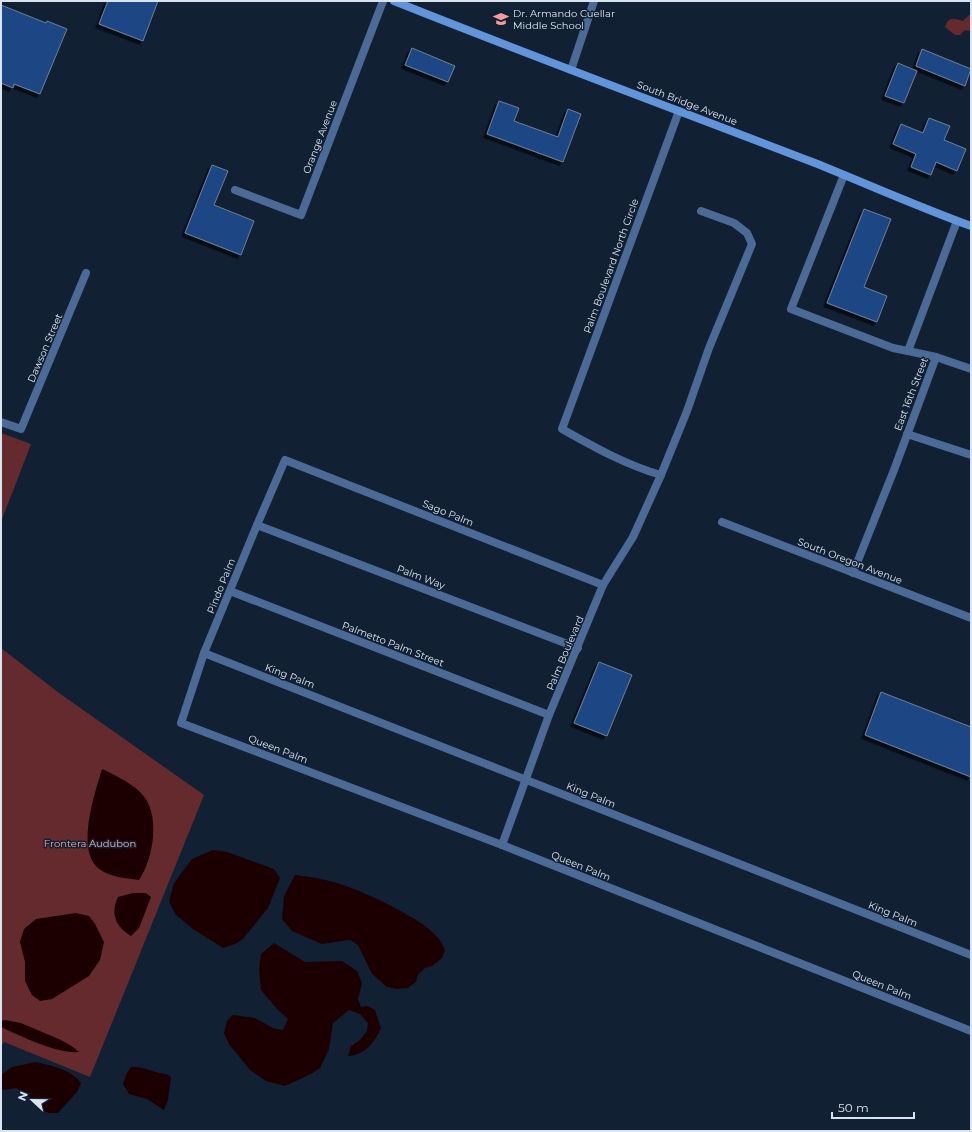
<svg xmlns="http://www.w3.org/2000/svg" width="972" height="1132" font-family="Montserrat,sans-serif">
  <style>
    .green { fill: #642a2e }
    .water { fill: #1c0001 }
    .building { fill: #1a4784; stroke: #708097; filter: url(#shadow) }
    .lines { fill: none; stroke-linecap: round; stroke-linejoin: round }
    .street { stroke: #4b6a95; stroke-width: 8 }
    .secondary { stroke: #6294da; stroke-width: 8 }
    .labels { text-anchor: middle; dominant-baseline: central; stroke-width: 3; stroke-linejoin: round; paint-order: stroke }
    .poi-label { font-size: 10px; fill: #dae4f1; stroke: #122033; text-anchor: start }
    .street-label { font-size: 10px; fill: #dae4f1; stroke: #122033 }
    .park-label { font-size: 10px; fill: #f4abab; stroke: #122033 }
  </style>
  <defs>
    <filter id="shadow"><feDropShadow dx="-3.5" dy="3.5" stdDeviation="0" flood-color="#0009"/></filter>
  </defs>
  <rect width="100%" height="100%" fill="#122033"/>
  <g class="green">
    <path d="M 969,15 L 971,16 L 971,30 L 968,31 L 965,30 L 960,35 L 955,35 L 945,27 C 949,15 954,19 963,21 Z"/>
    <polygon points="1,433 31,444 1,522"/>
    <polygon points="1,648 59,693 204,795 90,1077 4,1042 1,1047"/>
  </g>
  <g class="water">
    <path d="M 102,769 C 113,774 133,784 141,793 C 161,813 154,858 139,880 C 125,878 109,877 98,868 C 76,848 95,793 102,769 Z"/>
    <polygon points="213,850 227,852 274,869 280,878 268,908 243,939 235,944 223,948 193,929 176,915 169,902 174,883 192,859"/>
    <path d="M 295,875 C 332,878 365,892 397,909 C 411,917 426,924 437,937 C 441,940 443,946 445,950 L 442,958 L 432,966 L 425,968 L 418,975 L 416,982 L 408,988 L 397,989 L 387,987 L 372,974 L 358,945 L 350,940 L 322,944 L 292,931 L 282,919 L 284,896 Z"/>
    <path d="M 133,893 L 146,893 L 151,897 L 139,928 L 131,936 C 116,927 110,914 118,897 Z"/>
    <polygon points="76,913 89,916 95,924 104,942 100,960 89,976 52,999 40,1001 32,995 25,981 25,962 20,942 24,929 36,919"/>
    <path d="M 274,943 L 305,962 L 342,961 L 357,971 L 362,983 L 358,999 L 361,1007 L 368,1006 L 375,1010 L 381,1028 C 375,1042 364,1056 348,1056 L 351,1046 L 360,1040 L 367,1031 L 368,1023 L 360,1014 L 349,1010 L 333,1023 L 329,1049 L 320,1068 L 311,1074 L 285,1086 L 266,1081 L 250,1070 L 229,1044 L 224,1033 L 227,1021 L 233,1015 L 255,1018 L 273,1028 L 283,1030 L 288,1019 L 278,1010 L 261,990 L 259,970 L 261,954 Z"/>
    <path d="M 5,1020 L 21,1023 L 61,1040 L 73,1047 L 79,1052 C 57,1054 23,1037 3,1028 L 1,1026 L 1,1021 Z"/>
    <path d="M 36,1062 C 52,1066 71,1069 81,1083 L 77,1092 L 58,1113 L 49,1113 L 41,1110 L 26,1093 L 16,1088 L 3,1090 L 1,1087 L 1,1075 L 12,1067 Z"/>
    <path d="M 131,1067 C 142,1067 146,1069 156,1072 C 162,1074 166,1073 171,1077 L 168,1100 L 164,1110 L 147,1099 L 129,1094 L 123,1084 L 126,1075 Z"/>
  </g>
  <g class="building">
    <polygon points="108,1 158,1 143,41 99,24"/>
    <polygon points="1,5 46,23 47,21 67,29 40,94 14,84 13,88 1,83"/>
    <polygon points="412,48 455,66 448,82 405,65"/>
    <polygon points="922,49 971,69 965,86 916,66"/>
    <polygon points="898,63 917,71 904,103 885,96"/>
    <polygon points="499,101 519,108 514,121 558,137 568,109 581,114 563,162 487,134"/>
    <polygon points="929,118 950,126 944,140 966,149 957,171 936,162 931,175 911,167 916,154 893,144 901,124 923,133"/>
    <polygon points="212,165 228,171 214,205 254,221 241,255 185,233"/>
    <polygon points="864,209 891,219 864,287 887,296 877,322 827,303"/>
    <polygon points="599,662 632,675 607,736 574,723"/>
    <polygon points="881,692 971,727 971,777 865,735"/>
  </g>
  <g class="lines">
    <g class="street">
      <polyline points="571,70 594,1"/>
      <polyline points="844,175 791,309 893,348 908,351"/>
      <polyline points="235,190 301,215 383,1"/>
      <polyline points="936,357 971,369"/>
      <polyline points="1,422 21,429 86,273"/>
      <polyline points="907,434 971,455"/>
      <path d="M 661,475 C 626,465 594,447 562,429 L 679,111"/>
      <polyline points="722,522 971,618"/>
      <polyline points="257,525 578,648"/>
      <polyline points="853,573 894,470 936,357 908,351 957,221"/>
      <polyline points="603,585 285,460 257,525 204,653 181,723 502,845 971,1031"/>
      <polyline points="230,591 549,715"/>
      <polyline points="204,653 971,955"/>
      <polyline points="502,845 549,715 603,585 633,537 661,475 687,411 709,348 752,244 747,233 734,223 701,211"/>
    </g>
    <path class="secondary" d="M 394,1 C 534,57 675,109 815,163 C 867,184 919,207 971,226"/>
  </g>
  <defs>
    <g id="school-bare" transform="scale(1.2)"><path d="M0-5L7-2L0 1L-7-2ZM-4 1L0 2.5L4 1V4Q0 6-4 4Z" fill="#f59b9c" stroke="#122033" stroke-width="2.5" paint-order="stroke"/></g>
  </defs>
  <g fill-rule="evenodd">
    <use href="#school-bare" x="501" y="19"/>
  </g>
  <g class="labels">
    <g class="poi-label">
      <text x="513" y="13">Dr. Armando Cuellar<tspan x="513" dy="12">Middle School</tspan></text>
    </g>
    <g class="street-label">
      <text transform="translate(687 103) rotate(21)">South Bridge Avenue</text>
      <text transform="translate(320 137) rotate(-69)">Orange Avenue</text>
      <text transform="translate(611 266) rotate(-70)">Palm Boulevard North Circle</text>
      <text transform="translate(45 348) rotate(-67)">Dawson Street</text>
      <text transform="translate(911 394) rotate(-69)">East 16th Street</text>
      <text transform="translate(448 513) rotate(22)">Sago Palm</text>
      <text transform="translate(850 561) rotate(21)">South Oregon Avenue</text>
      <text transform="translate(421 577) rotate(21)">Palm Way</text>
      <text transform="translate(221 586) rotate(-68)">Pindo Palm</text>
      <text transform="translate(393 644) rotate(21)">Palmetto Palm Street</text>
      <text transform="translate(565 653) rotate(-67)">Palm Boulevard</text>
      <text transform="translate(290 676) rotate(21)">King Palm</text>
      <text transform="translate(278 749) rotate(21)">Queen Palm</text>
      <text transform="translate(591 795) rotate(22)">King Palm</text>
      <text transform="translate(581 866) rotate(22)">Queen Palm</text>
      <text transform="translate(893 914) rotate(22)">King Palm</text>
      <text transform="translate(882 985) rotate(22)">Queen Palm</text>
    </g>
    <g class="park-label">
      <text x="90" y="843">Frontera Audubon</text>
    </g>
  </g>
  <rect width="972" height="1132" fill="none" stroke="#dae4f1" stroke-width="4"/>
  <g transform="translate(32 1100) rotate(292)" stroke="#122033" stroke-width="3" paint-order="stroke">
  <path d="M0-3L7 15L0 10L-7 15Z" fill="#dae4f1"/>
  <text y="-6" font-size="11" font-weight="bold" text-anchor="middle" fill="#dae4f1">N</text>
  </g>
  <path d="M832 1112v6h82v-6" fill="none" stroke="#dae4f1" stroke-width="2"/>
  <text x="838" y="1112" font-size="12" fill="#dae4f1" stroke="#122033" stroke-width="3" paint-order="stroke">50 m</text>
</svg>
